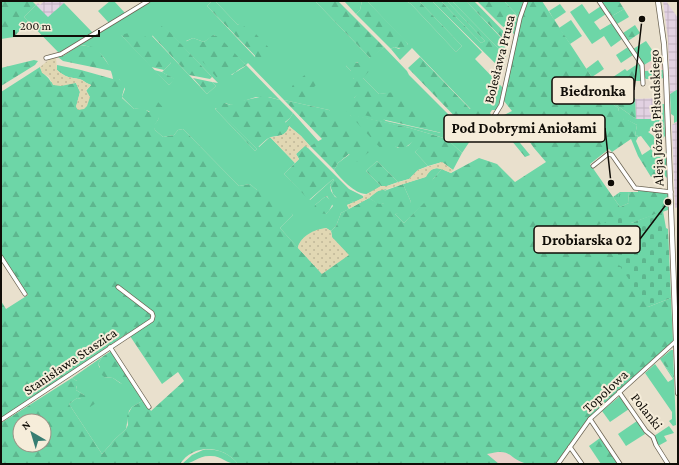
<svg xmlns="http://www.w3.org/2000/svg" width="679" height="465" font-family="'Crimson Pro',serif">
  <style>
    .industrial { fill: url(#industrial-grid) }
    .education { fill: #ead1ca }
    .grass { fill: #6dd6a7; fill-rule: evenodd }
    .forest { fill: url(#forest-firs); fill-rule: evenodd }
    .sand { fill: url(#sand-dots) }
    .cemetery { fill: url(#cemetery-stones) }
    .park { fill: url(#park-tufts) }
    .lines { fill: none; stroke-linecap: round; stroke-linejoin: round }
    .minor-casing { stroke: #6d6554; stroke-width: 5 }
    .major-casing { stroke: #6d6554; stroke-width: 6 }
    .minor { stroke: #fff; stroke-width: 3.5 }
    .major { stroke: #fff; stroke-width: 4.5 }
    .labels { text-anchor: middle; dominant-baseline: central; stroke-width: 4; stroke-linejoin: round; paint-order: stroke }
    .street-label { font-size: 14px; fill: #100d07; stroke: #f6edda }
    .leader { fill: none; stroke: #100d07; stroke-width: 1.5 }
    .callout-dot { fill: #100d07; stroke: #f6edda; stroke-width: 1.5 }
    .callout { fill: #f6edda; stroke: #100d07; stroke-width: 1.5 }
    .callout-label { font-size: 15px; text-anchor: middle; font-weight: bold; fill: #100d07 }
  </style>
  <defs>
    <pattern id="industrial-grid" width="8" height="8" patternUnits="userSpaceOnUse"><rect width="8" height="8" fill="#e2d1e2"/><path d="M0 4h8M4 0v8" fill="none" stroke="#c1b2c0"/></pattern>
    <pattern id="forest-firs" width="22" height="20" patternUnits="userSpaceOnUse"><rect width="22" height="20" fill="#6dd6a7"/><path d="M5 1l3.5 6h-7zM16 11l3.5 6h-7z" fill="#5db68e"/></pattern>
    <pattern id="sand-dots" width="8" height="8" patternUnits="userSpaceOnUse"><rect width="8" height="8" fill="#e1d7b3"/><path d="M2 2h.1M6 6h.1" fill="none" stroke="#c0b798" stroke-width="1.8" stroke-linecap="round"/></pattern>
    <pattern id="cemetery-stones" width="16" height="16" patternUnits="userSpaceOnUse"><rect width="16" height="16" fill="#6dd6a7"/><path d="M2 7V4a2 2 0 0 1 4 0v3zM10 15v-3a2 2 0 0 1 4 0v3z" fill="#5db68e"/></pattern>
    <pattern id="park-tufts" width="24" height="20" patternUnits="userSpaceOnUse"><rect width="24" height="20" fill="#6dd6a7"/><path d="M3 7l-1-3M5 7V3M7 7l1-3M15 17l-1-3M17 17v-4M19 17l1-3" fill="none" stroke="#5db68e"/></pattern>
  </defs>
  <rect width="100%" height="100%" fill="#e9e0cd"/>
  <g class="industrial">
    <polygon points="44,1 62,1 64,3 48,18 36,5 38,3 40,5"/>
    <polygon points="663,1 666,1 678,18 678,89 670,94 668,39"/>
    <polygon points="661,97 662,104 654,104 654,119 636,119 635,99 661,98"/>
    <polygon points="678,121 678,207 675,208 672,125"/>
  </g>
  <g class="education">
    <polygon points="657,57 663,66 663,70 645,71 644,65"/>
    <polygon points="492,444 525,464 407,464"/>
  </g>
  <g class="grass">
    <polygon points="110,1 114,1 125,13 109,23 98,11"/>
    <path d="M 151,1 L 212,1 L 207,6 L 255,57 L 255,34 L 253,36 L 240,23 L 238,25 L 215,1 L 315,1 L 370,58 L 384,47 L 407,71 L 409,75 L 472,138 L 462,153 L 447,139 L 410,128 L 350,115 L 398,148 L 408,146 L 414,140 L 421,147 L 415,152 L 428,166 L 418,170 L 409,179 L 398,182 L 377,161 L 366,171 L 381,186 C 376,189 372,193 367,194 C 356,195 340,178 334,170 L 338,163 L 350,154 L 329,110 L 284,100 L 248,63 L 246,65 L 280,100 L 269,97 L 256,97 L 231,105 L 225,103 L 259,147 L 270,137 L 295,163 L 284,174 L 310,200 L 333,179 L 334,180 L 330,185 L 331,191 L 335,197 L 355,202 L 347,205 L 349,209 L 341,213 L 336,226 L 331,231 L 326,228 L 299,244 L 298,248 L 280,228 L 293,215 L 257,190 L 250,184 L 239,186 L 183,129 L 178,130 L 174,135 L 163,137 L 155,130 L 153,126 L 158,120 L 159,115 C 149,112 144,108 134,109 L 122,97 L 125,89 L 119,79 L 113,79 C 110,62 99,46 80,45 ZM 163,26 L 218,83 L 212,82 L 216,86 L 207,94 L 152,36 ZM 121,35 L 171,63 L 162,72 L 174,79 L 169,85 ZM 214,35 L 246,65 C 243,69 236,71 232,75 L 186,41 L 193,38 L 204,42 ZM 358,62 L 363,78 L 379,94 L 390,93 L 441,133 L 386,121 L 354,98 L 359,93 L 351,71 L 346,66 ZM 216,108 L 257,149 L 255,151 L 215,109 ZM 326,196 L 327,196 L 333,206 L 326,214 L 315,205 Z"/>
    <polygon points="344,1 362,1 360,10 356,14"/>
    <polygon points="367,1 406,1 411,4 456,52 462,46 419,1 432,1 482,52 475,59 503,88 497,110 492,110 490,113 492,118 487,126 412,48 400,60 391,49 394,47 399,49 408,44"/>
    <polygon points="441,1 447,1 485,41 481,43"/>
    <polygon points="452,1 466,1 504,41 505,46 508,46 507,50 499,49"/>
    <polygon points="504,1 525,1 519,17"/>
    <polygon points="64,3 93,33 59,53 24,17 36,5 48,17"/>
    <polygon points="560,4 566,12 554,20 549,11"/>
    <polygon points="582,4 589,14 601,6 606,14 594,22 600,30 612,23 622,39 611,47 604,36 592,44 570,12"/>
    <polygon points="624,9 629,17 617,24 612,16"/>
    <polygon points="571,20 582,36 570,44 559,28"/>
    <polygon points="646,41 657,57 644,65 633,49"/>
    <polygon points="628,47 633,55 621,63 616,55"/>
    <polygon points="598,60 604,69 592,77 586,69"/>
    <polygon points="663,70 663,78 661,79 646,79 645,78 645,71"/>
    <polygon points="678,89 678,121 674,123 674,116 671,114 670,94"/>
    <polygon points="611,93 613,94 612,101 615,104 636,119 654,119 654,104 664,104 665,136 663,138 651,130 648,132 658,139 651,149 641,136 638,137 637,135 635,136 637,125 627,120 624,120 618,110 619,109 607,99 603,94"/>
    <polygon points="293,113 319,142 310,146 301,136 285,123 290,118"/>
    <polygon points="437,168 442,169 433,179 430,198 404,223 395,214 402,212 411,202 403,184 425,177 430,170"/>
    <polygon points="382,189 387,189 384,191 384,203 379,205 369,198 374,193"/>
    <polygon points="102,357 98,364 104,377 113,378 120,383 135,387 144,400 132,407 129,411 126,429 115,439 102,454 69,404 77,398 81,399 84,395 76,390 77,381 72,378"/>
    <polygon points="660,359 674,378 676,425 673,426 669,421 672,419 672,412 645,373 655,364 668,382 673,379"/>
    <polygon points="620,396 629,409 610,422 602,411"/>
    <polygon points="637,421 645,434 626,446 618,434"/>
    <polygon points="669,426 674,433 664,436 667,441 658,446 654,436"/>
    <path d="M 203,450 C 217,448 229,453 238,464 C 225,464 222,455 209,456 C 198,456 193,464 182,464 L 192,455 Z"/>
  </g>
  <g class="forest">
    <polygon points="1,1 32,1 36,5 24,17 28,21 14,37 1,39"/>
    <polygon points="212,1 215,1 238,25 240,22 253,35 255,33 273,52 262,63 207,6"/>
    <polygon points="315,1 338,1 384,47 371,59"/>
    <polygon points="362,1 367,1 404,39 408,44 402,49 394,47 391,49 356,14 360,10"/>
    <polygon points="406,1 419,1 462,46 456,52 411,4"/>
    <polygon points="432,1 441,1 481,43 485,41 447,1 452,1 499,49 507,50 503,71"/>
    <polygon points="466,1 474,1 510,38 508,46 504,45 504,40"/>
    <polygon points="477,1 504,1 519,17 514,34 502,26"/>
    <path d="M 528,1 L 542,1 L 597,85 L 609,77 L 615,85 L 619,85 L 620,98 L 635,98 L 636,119 L 615,104 L 612,101 L 613,94 L 611,93 L 604,95 L 607,99 L 619,109 L 618,110 L 623,115 L 624,120 L 628,120 L 637,125 L 635,136 L 637,135 L 638,137 L 636,141 L 642,155 L 651,149 L 654,153 L 666,152 L 667,178 L 665,176 L 651,177 L 638,156 L 631,139 L 612,152 L 609,149 L 590,164 L 620,207 L 629,203 L 628,192 L 638,192 L 638,190 L 639,190 L 668,193 L 668,210 L 631,223 L 648,307 L 671,298 L 673,341 L 590,417 L 556,464 C 548,464 531,465 524,463 C 506,456 511,448 487,454 L 499,464 L 238,464 C 223,445 194,443 180,464 L 1,464 L 1,423 L 72,378 L 77,381 L 78,384 L 76,387 L 76,390 L 84,395 L 91,390 C 96,393 100,395 99,401 L 90,407 L 81,399 L 77,398 L 69,404 L 102,454 L 115,439 L 126,429 L 128,425 L 127,416 L 132,407 L 144,400 L 151,411 L 184,381 L 178,372 L 162,384 L 128,333 L 1,419 L 1,301 L 6,309 L 28,295 L 1,255 L 1,92 L 40,67 C 42,74 48,76 51,82 L 76,83 L 80,92 L 76,107 L 90,98 L 86,91 L 91,85 C 88,84 85,82 82,80 C 70,76 69,80 57,70 L 57,65 L 81,70 L 113,79 L 119,79 C 128,88 123,87 122,98 L 134,109 L 143,108 L 149,112 L 158,102 L 163,107 L 158,120 L 154,126 L 155,130 L 163,137 L 174,135 L 178,130 L 183,129 L 239,186 L 250,184 L 257,190 L 268,188 L 293,215 L 280,228 L 322,274 L 332,237 L 331,231 L 336,226 L 341,213 L 369,198 L 379,204 L 384,203 L 382,195 L 384,191 L 403,184 L 411,202 L 407,213 L 395,214 L 404,223 L 429,198 L 424,192 L 433,179 L 442,169 L 451,173 L 479,158 L 497,164 L 515,182 L 546,162 L 534,148 L 524,134 L 516,138 L 530,155 L 525,157 L 498,124 L 498,119 L 504,115 L 512,111 L 504,101 L 520,20 ZM 20,421 L 44,421 L 44,445 L 20,445 Z"/>
    <polygon points="601,1 619,1 624,9 612,16"/>
    <polygon points="163,25 212,77 210,79 189,75 152,35"/>
    <polygon points="635,25 640,33 628,41 623,33"/>
    <polygon points="139,30 171,63 164,70 151,67 121,35"/>
    <path d="M 213,35 L 219,37 L 223,41 L 246,65 C 243,68 240,68 237,71 C 230,76 227,77 218,79 L 185,42 L 193,38 L 204,42 Z"/>
    <polygon points="80,45 93,47 98,50 111,68 112,71 63,61 58,57 63,56"/>
    <polygon points="420,57 470,109 479,107 490,113 492,118 477,135 474,133 483,122 477,115 465,127 408,68"/>
    <polygon points="34,60 38,61 35,65 1,86 1,68"/>
    <polygon points="349,62 353,63 362,62 370,70 363,78 379,94 402,91 442,133 346,111 340,105 347,98 354,98 358,93 349,84 354,79 349,73 351,71 346,66"/>
    <polygon points="639,63 641,66 641,81 616,81 613,77 625,69 627,71"/>
    <polygon points="154,70 162,72 175,79 169,85"/>
    <polygon points="308,72 318,83 310,91 315,97 310,102 295,98 290,93 292,90 292,86"/>
    <polygon points="193,78 212,82 216,86 207,94"/>
    <path d="M 264,96 L 280,100 L 293,113 L 290,118 L 285,122 L 289,126 C 287,137 279,135 271,137 C 267,138 262,144 258,147 L 219,106 L 224,103 L 231,105 L 236,102 Z"/>
    <polygon points="284,100 329,110 369,152 357,162 349,154 338,163 334,170 310,146 322,139"/>
    <polygon points="217,108 257,149 255,151 215,109"/>
    <polygon points="349,114 410,128 447,139 462,153 453,170 442,162 428,166 415,152 420,147 414,141 403,149 393,146 391,149 383,151"/>
    <polygon points="305,145 349,189 363,196 363,198 355,202 338,199 333,194 330,185 334,180 333,179 309,200 284,174 299,159 296,154"/>
    <polygon points="377,161 398,182 387,186 381,186 366,171"/>
    <polygon points="326,196 333,203 329,211 326,214 318,213 314,210 315,205"/>
    <polygon points="671,350 673,350 674,378 660,359"/>
    <polygon points="111,351 135,387 125,386 113,378 104,377 98,371 100,367 98,364 102,357"/>
    <polygon points="600,438 618,464 601,464 589,446"/>
  </g>
  <g class="sand">
    <path d="M 56,57 L 57,70 C 69,80 70,76 82,80 C 85,82 88,84 91,85 L 86,90 L 90,97 L 87,106 L 84,109 L 78,110 L 76,107 L 80,92 L 76,83 L 61,86 L 53,85 L 49,77 L 42,73 L 40,67 L 51,58 Z"/>
    <path d="M 289,126 L 301,136 L 310,146 L 308,148 L 305,146 L 296,154 L 299,159 L 295,163 L 270,137 C 278,137 287,135 289,126 Z"/>
    <path d="M 442,162 L 453,170 L 451,173 C 439,168 433,164 426,177 L 387,189 L 378,191 L 369,198 L 349,209 L 347,205 L 363,198 L 363,196 L 381,186 L 387,186 L 409,179 L 418,170 Z"/>
    <path d="M 326,228 L 331,231 L 332,237 L 349,255 L 322,274 L 298,248 C 300,236 315,229 326,228 Z"/>
  </g>
  <polygon class="cemetery" points="663,211 666,228 668,229 671,298 648,307 593,227 625,215 631,223"/>
  <polygon class="park" points="620,192 628,192 629,203 620,207 613,197"/>
  <g class="lines">
    <g class="minor-casing">
      <g id="minor">
        <polyline points="599,1 642,65 643,84"/>
        <polyline points="46,58 61,54 148,1"/>
        <polyline points="475,138 487,128 501,105 520,18 526,1"/>
        <polyline points="593,166 608,154 612,155 635,188 671,192"/>
        <polyline points="1,257 25,294"/>
        <polyline points="110,347 149,407"/>
        <polyline points="619,392 646,431 653,437 656,445 668,464"/>
        <polyline points="590,419 620,464"/>
        <polyline points="1,420 152,320 153,316 152,313 118,287"/>
        <polyline points="570,447 582,464"/>
        <polyline points="558,464 590,419 676,341"/>
      </g>
    </g>
    <g class="major-casing">
      <polyline id="major" points="658,1 664,44 666,76 678,393"/>
    </g>
    <use href="#minor" class="minor"/>
    <use href="#major" class="major"/>
  </g>
  <g class="labels">
    <g class="street-label">
      <text transform="translate(499 59) rotate(-76)">Bolesława Prusa</text>
      <text transform="translate(656 118) rotate(-92)">Aleja Józefa Piłsudskiego</text>
      <text transform="translate(70 361) rotate(-34)">Stanisława Staszica</text>
      <text transform="translate(605 391) rotate(-43)">Topolowa</text>
      <text transform="translate(647 411) rotate(52)">Polanki</text>
    </g>
  </g>
  <path class="leader" d="M642 19L634 90M611 183L605 128M668 202L640 239"/>
  <g class="callout-dot">
    <circle cx="642" cy="19" r="4"/>
    <circle cx="611" cy="183" r="4"/>
    <circle cx="668" cy="202" r="4"/>
  </g>
  <g class="callout">
    <rect x="552" y="77" width="82" height="27" rx="4"/>
    <rect x="444" y="115" width="161" height="27" rx="4"/>
    <rect x="534" y="226" width="106" height="27" rx="4"/>
  </g>
  <g class="callout-label">
    <text x="593" y="96">Biedronka</text>
    <text x="524" y="133">Pod Dobrymi Aniołami</text>
    <text x="587" y="245">Drobiarska 02</text>
  </g>
  <rect width="679" height="465" fill="none" stroke="#100d07" stroke-width="4"/>
  <g transform="translate(32 433) rotate(322)"><circle r="19" fill="#f6edda" stroke="#9a9386"/>
  <path d="M0-3L7 15L0 10L-7 15Z" fill="#377d72"/>
  <text y="-6" font-size="11" font-weight="bold" text-anchor="middle" fill="#100d07">N</text>
  </g>
  <path d="M14 30v6h85v-6" fill="none" stroke="#100d07" stroke-width="2"/>
  <text x="20" y="30" font-size="12" fill="#100d07" stroke="#f6edda" stroke-width="3" paint-order="stroke">200 m</text>
</svg>
